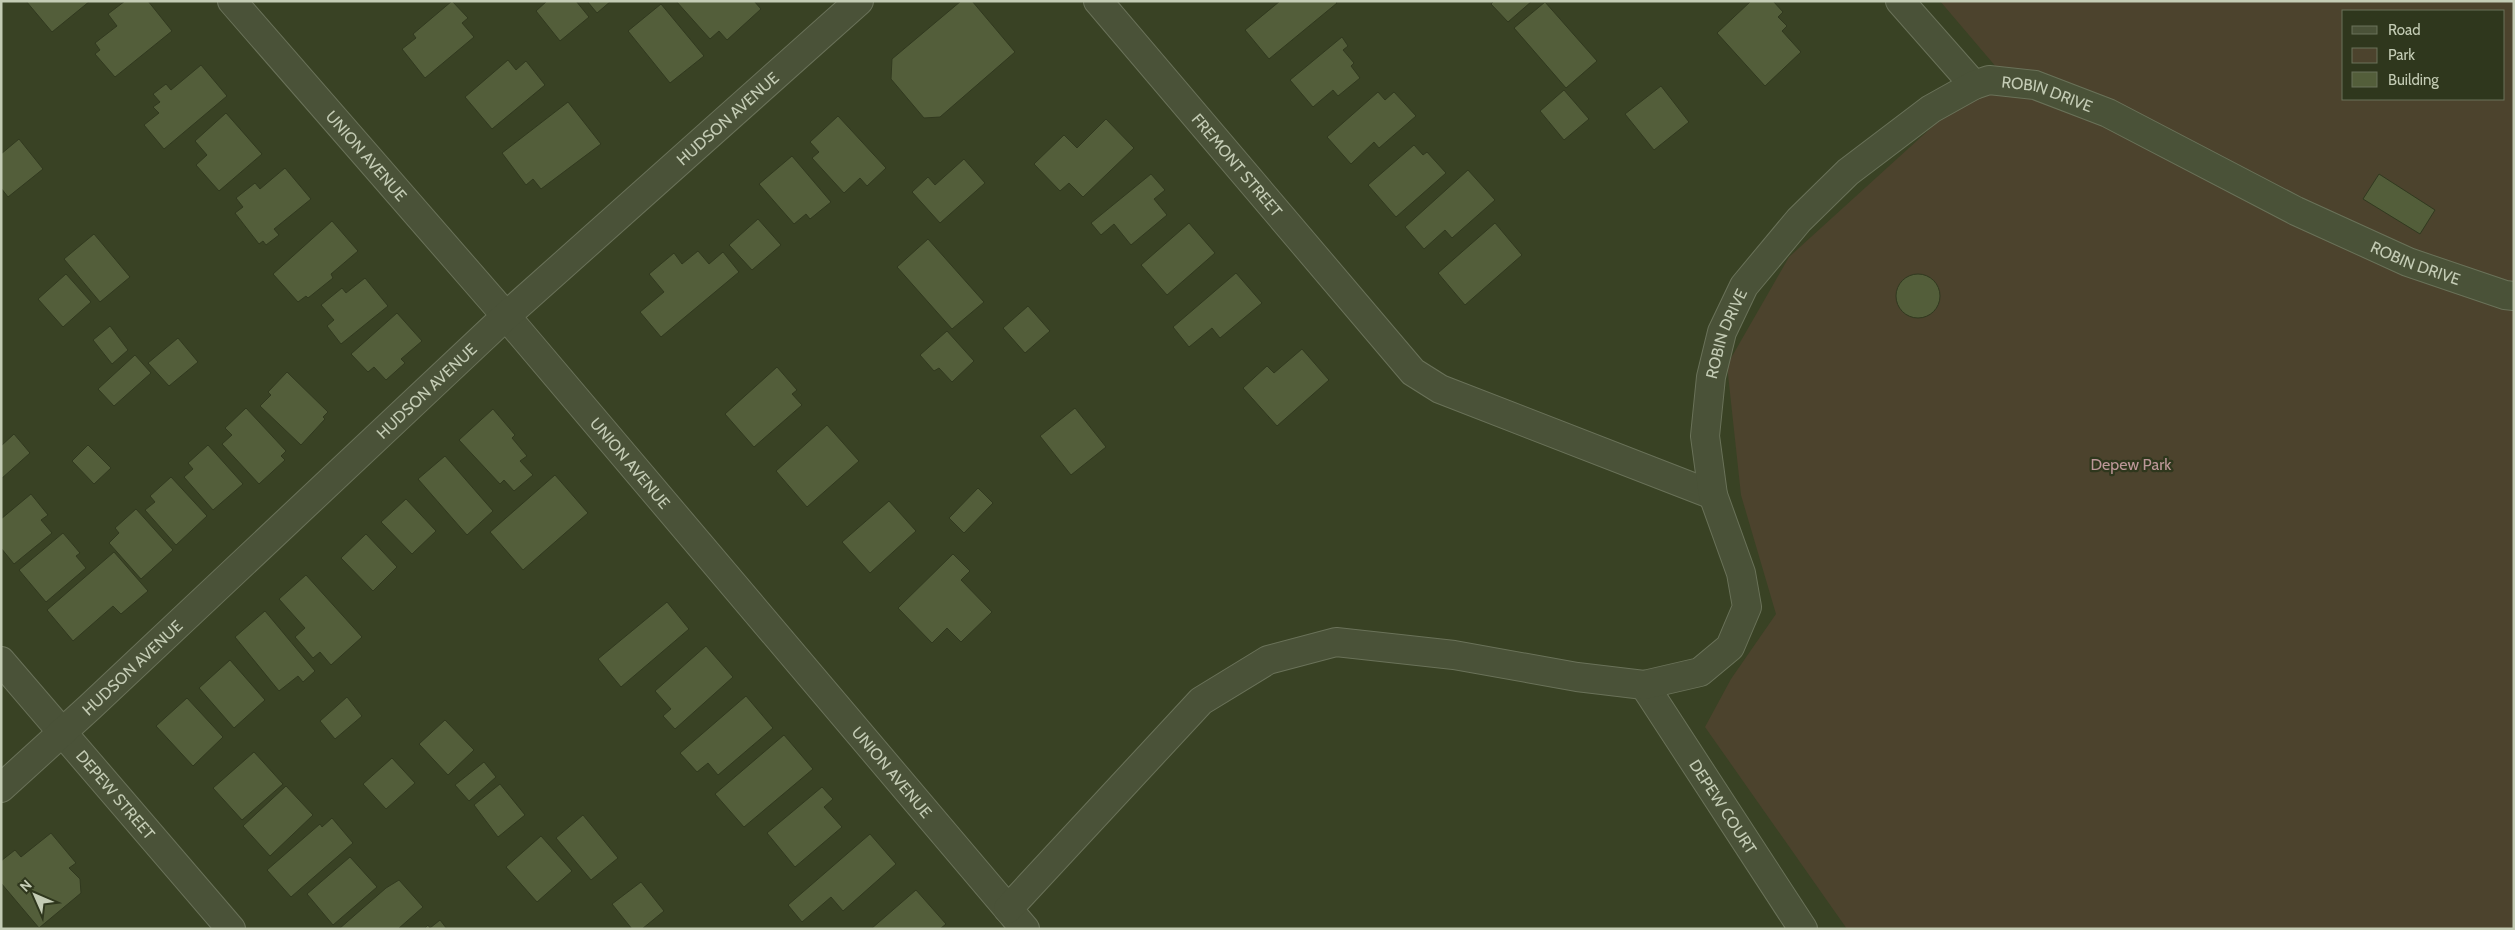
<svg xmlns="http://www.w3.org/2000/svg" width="2515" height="930" font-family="Cabin,sans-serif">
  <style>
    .green { fill: #4c432d; fill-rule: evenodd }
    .building { fill: #535e3a; stroke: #31391f }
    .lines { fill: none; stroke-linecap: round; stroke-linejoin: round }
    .minor-casing { stroke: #6a7259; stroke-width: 30 }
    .minor { stroke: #4a5238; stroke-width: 28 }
    .labels { text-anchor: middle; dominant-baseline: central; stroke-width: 4.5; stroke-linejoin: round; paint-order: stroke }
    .street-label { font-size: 16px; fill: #c4ccb5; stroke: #2f371d }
    .park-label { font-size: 16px; fill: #bc9798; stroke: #2f371d }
  </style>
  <rect width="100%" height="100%" fill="#394224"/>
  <path class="green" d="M 1940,1 L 2514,1 L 2514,929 L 1847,929 L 1705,727 L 1731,679 L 1776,614 L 1741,495 L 1727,365 L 1789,257 L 1997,68 ZM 2344,11 L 2504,11 L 2504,99 L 2344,99 Z"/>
  <g class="building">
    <polygon points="26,1 90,1 52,32"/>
    <polygon points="125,1 148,1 172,31 115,77 95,54 100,50 95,43 117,26 108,14"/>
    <polygon points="452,1 468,18 462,23 474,37 425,78 402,49 416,38 413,34"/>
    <polygon points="547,1 576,1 589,17 560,41 536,11"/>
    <polygon points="587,1 611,1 597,13"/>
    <polygon points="676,1 754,1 761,9 727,40 719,31 710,39"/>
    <polygon points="961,1 972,1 1015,52 940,117 924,118 891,79 892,59"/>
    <polygon points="1280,1 1335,1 1337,3 1269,59 1245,30"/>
    <polygon points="1494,1 1532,1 1508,22 1491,4"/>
    <polygon points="1751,1 1773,1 1783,12 1778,17 1787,26 1782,31 1801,52 1765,86 1717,33"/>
    <polygon points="1545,2 1597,61 1566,88 1514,28"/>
    <polygon points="661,4 704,56 670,83 628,31"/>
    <polygon points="1342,37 1348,46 1343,50 1354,63 1351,66 1360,78 1338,96 1333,90 1313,107 1290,80"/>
    <polygon points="508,60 516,70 526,61 545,85 492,129 465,97"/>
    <polygon points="201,65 227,96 164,149 144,125 159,113 153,107 160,102 153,94 166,84 171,90"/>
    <polygon points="1661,86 1689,122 1654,150 1625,114"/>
    <polygon points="1564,90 1589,119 1564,140 1540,111"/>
    <polygon points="1378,92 1385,100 1394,92 1416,116 1379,148 1374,142 1351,164 1327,137"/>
    <polygon points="568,102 601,144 541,189 533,179 526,185 502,153"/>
    <polygon points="226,113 262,154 219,191 196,165 207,155 195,141"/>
    <polygon points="838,116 886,168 867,186 860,178 844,193 812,158 819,152 810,142"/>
    <polygon points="1106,119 1134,148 1083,197 1069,183 1060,191 1034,164 1064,135 1077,148"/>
    <polygon points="19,139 43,169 8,197 1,188 1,154"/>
    <polygon points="1414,145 1423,155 1427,152 1446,173 1396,217 1368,185"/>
    <polygon points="792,156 831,202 810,219 806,214 794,224 759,184"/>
    <polygon points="964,159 985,183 940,223 912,192 928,177 935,185"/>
    <polygon points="285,168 311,199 274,229 279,235 266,245 263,241 259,244 235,213 243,207 236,198 255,183 260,189"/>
    <polygon points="1468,170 1495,200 1452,238 1445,230 1424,249 1405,227"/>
    <polygon points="1151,174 1165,190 1154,199 1167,215 1131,245 1114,224 1101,235 1091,223"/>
    <polygon points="2379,174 2435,210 2420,234 2363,199"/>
    <polygon points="758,219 781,245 752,270 729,245"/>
    <polygon points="332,221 358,251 331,274 333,278 308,298 306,296 298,302 273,274"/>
    <polygon points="1189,223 1215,253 1167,295 1141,265"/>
    <polygon points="1495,223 1522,255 1465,305 1438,273"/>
    <polygon points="94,234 130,277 100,302 64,259"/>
    <polygon points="928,239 984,302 952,329 897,267"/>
    <polygon points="698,251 709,264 723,252 739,272 661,337 640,312 664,292 649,274 674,253 682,264"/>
    <polygon points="1236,273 1262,303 1220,338 1212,328 1189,347 1173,327"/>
    <circle cx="1918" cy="296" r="22"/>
    <polygon points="66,274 91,302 63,327 38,299"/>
    <polygon points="365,278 388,306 341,344 327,326 334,320 321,305 342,288 346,293"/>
    <polygon points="1028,306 1050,331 1025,353 1003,328"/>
    <polygon points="397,313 422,341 401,359 405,363 386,380 374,367 368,372 351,354"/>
    <polygon points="110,326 128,350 112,364 93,340"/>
    <polygon points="947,331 974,361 952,382 939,368 934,371 920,355"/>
    <polygon points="178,338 198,362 169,386 148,363"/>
    <polygon points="1302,349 1329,380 1277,426 1243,388 1267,366 1274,373"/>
    <polygon points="135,355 151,373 114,406 98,389"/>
    <polygon points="777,367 797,390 792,394 802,405 754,447 725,414"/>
    <polygon points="287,372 328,412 323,417 325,419 301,445 260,406 271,395 268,392"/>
    <polygon points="246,408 286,451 281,456 285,460 259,484 222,444 232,435 225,428"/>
    <polygon points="1075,408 1106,447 1071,475 1040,436"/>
    <polygon points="493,409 515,435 512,438 527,456 520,461 533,475 514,491 504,480 500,484 459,440"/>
    <polygon points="827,425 859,461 807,507 776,471"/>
    <polygon points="14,434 30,453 1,479 1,446"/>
    <polygon points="88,445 111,468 94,484 72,461"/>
    <polygon points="208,445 243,484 213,510 184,477 193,469 188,463"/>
    <polygon points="445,456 493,511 467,535 418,479"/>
    <polygon points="555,475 588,513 523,570 490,532"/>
    <polygon points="171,477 207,516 176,545 145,510 155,502 150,496"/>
    <polygon points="978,488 993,503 964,533 949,518"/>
    <polygon points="31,494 48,515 41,520 52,533 14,564 1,548 1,519"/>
    <polygon points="406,499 436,531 412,554 381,522"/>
    <polygon points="889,501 916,531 870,573 842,542"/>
    <polygon points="136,509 173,550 141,579 109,543 119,533 115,528"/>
    <polygon points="63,533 80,553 76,556 86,568 46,602 19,570"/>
    <polygon points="366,534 397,567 373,591 341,558"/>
    <polygon points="114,552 148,591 121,614 113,606 73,641 47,610"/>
    <polygon points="953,554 970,571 961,580 992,612 961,642 947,628 932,643 898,608"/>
    <polygon points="306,575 362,637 331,665 320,652 313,658 295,637 305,628 279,599"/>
    <polygon points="667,602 689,629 621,687 598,659"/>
    <polygon points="265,611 315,671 303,682 298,676 279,691 235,637"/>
    <polygon points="706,646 733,677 675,729 663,716 671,709 655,691"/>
    <polygon points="230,660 265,700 234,728 199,688"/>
    <polygon points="746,696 773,728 718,775 708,763 697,772 680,753"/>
    <polygon points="347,697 362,716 335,739 320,721"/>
    <polygon points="187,698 223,737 193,766 156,726"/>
    <polygon points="445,720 474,750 448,775 419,744"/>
    <polygon points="784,735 813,769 744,827 715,794"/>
    <polygon points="254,752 283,784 242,820 213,788"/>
    <polygon points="392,758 415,783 386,809 363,784"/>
    <polygon points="484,762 496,777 469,801 455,785"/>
    <polygon points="500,784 525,815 498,837 474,805"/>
    <polygon points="286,786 313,815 270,856 243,826"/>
    <polygon points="822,787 833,799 824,807 842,827 795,867 767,833"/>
    <polygon points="583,815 618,858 591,880 556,838"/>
    <polygon points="332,818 353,843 291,897 267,870 320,824 322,827"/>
    <polygon points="51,833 76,863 69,868 80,879 81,893 39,928 1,883 1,861 15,850 21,857"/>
    <polygon points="870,834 896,864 843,911 831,897 802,922 788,905"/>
    <polygon points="541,836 572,871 537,902 506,867"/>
    <polygon points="350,857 377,887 333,925 307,894"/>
    <polygon points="399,880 423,907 398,929 339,929 386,888"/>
    <polygon points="641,882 664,911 642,929 632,929 612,904"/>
    <polygon points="916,890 946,924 940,929 871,929"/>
    <polygon points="440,920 447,929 424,929 428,925 430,928"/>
  </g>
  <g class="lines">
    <g class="minor-casing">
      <g id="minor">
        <path id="s1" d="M 232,1 L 506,316 L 1025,929"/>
        <path id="s2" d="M 1098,1 L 1413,372 L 1440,389 L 1713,495"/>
        <polyline points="1900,1 1974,85"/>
        <path id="s3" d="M 1,661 L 231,929"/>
        <path id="s4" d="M 1644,685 L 1803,929"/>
        <path id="s5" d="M 1,788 L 90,707 L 506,316 L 859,1"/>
        <path id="s6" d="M 1008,909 L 1201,701 L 1268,660 L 1336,642 L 1454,655 L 1577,677 L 1644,685 L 1700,672 L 1730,647 L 1747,607 L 1741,573 L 1713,495 L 1705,436 L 1711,377 L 1722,332 L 1744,286 L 1799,220 L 1848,172 L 1931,109 L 1974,85 L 1989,80 L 2035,85 L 2108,113 L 2296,211 L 2408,262 L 2505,295 L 2514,296"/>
      </g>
    </g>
    <use href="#minor" class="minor"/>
  </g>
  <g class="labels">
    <g class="street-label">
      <text stroke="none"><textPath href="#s6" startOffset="1601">ROBIN DRIVE</textPath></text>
      <text stroke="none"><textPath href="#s5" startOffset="988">HUDSON AVENUE</textPath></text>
      <text stroke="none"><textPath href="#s1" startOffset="205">UNION AVENUE</textPath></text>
      <text stroke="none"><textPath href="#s2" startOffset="215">FREMONT STREET</textPath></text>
      <text stroke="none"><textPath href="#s6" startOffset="2008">ROBIN DRIVE</textPath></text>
      <text stroke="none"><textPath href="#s6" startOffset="1166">ROBIN DRIVE</textPath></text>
      <text stroke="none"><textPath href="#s5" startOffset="582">HUDSON AVENUE</textPath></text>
      <text stroke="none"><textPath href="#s1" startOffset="610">UNION AVENUE</textPath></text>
      <text stroke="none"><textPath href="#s5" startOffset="178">HUDSON AVENUE</textPath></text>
      <text stroke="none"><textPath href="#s1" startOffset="1015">UNION AVENUE</textPath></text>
      <text stroke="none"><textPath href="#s3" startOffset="176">DEPEW STREET</textPath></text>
      <text stroke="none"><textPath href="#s4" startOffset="145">DEPEW COURT</textPath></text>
    </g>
    <g class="park-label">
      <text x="2131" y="464">Depew Park</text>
    </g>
  </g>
  <rect width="2515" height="930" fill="none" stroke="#c4ccb5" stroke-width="5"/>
  <rect x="2342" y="10" width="162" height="90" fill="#2f371d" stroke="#6b735a"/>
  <rect x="2352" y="26" width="25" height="8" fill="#4a5238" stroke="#6b735a"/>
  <text x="2388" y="35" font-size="15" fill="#c4ccb5">Road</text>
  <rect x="2352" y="48" width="25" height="15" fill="#4c432d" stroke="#6b735a"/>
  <text x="2388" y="60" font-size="15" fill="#c4ccb5">Park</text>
  <rect x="2352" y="72" width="25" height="15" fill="#535e3a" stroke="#6b735a"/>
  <text x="2388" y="85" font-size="15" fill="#c4ccb5">Building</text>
  <g transform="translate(35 895) rotate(315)" stroke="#2f371d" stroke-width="4" paint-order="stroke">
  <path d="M0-4L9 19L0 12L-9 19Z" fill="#c4ccb5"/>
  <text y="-8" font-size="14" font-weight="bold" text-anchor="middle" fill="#c4ccb5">N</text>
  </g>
</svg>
